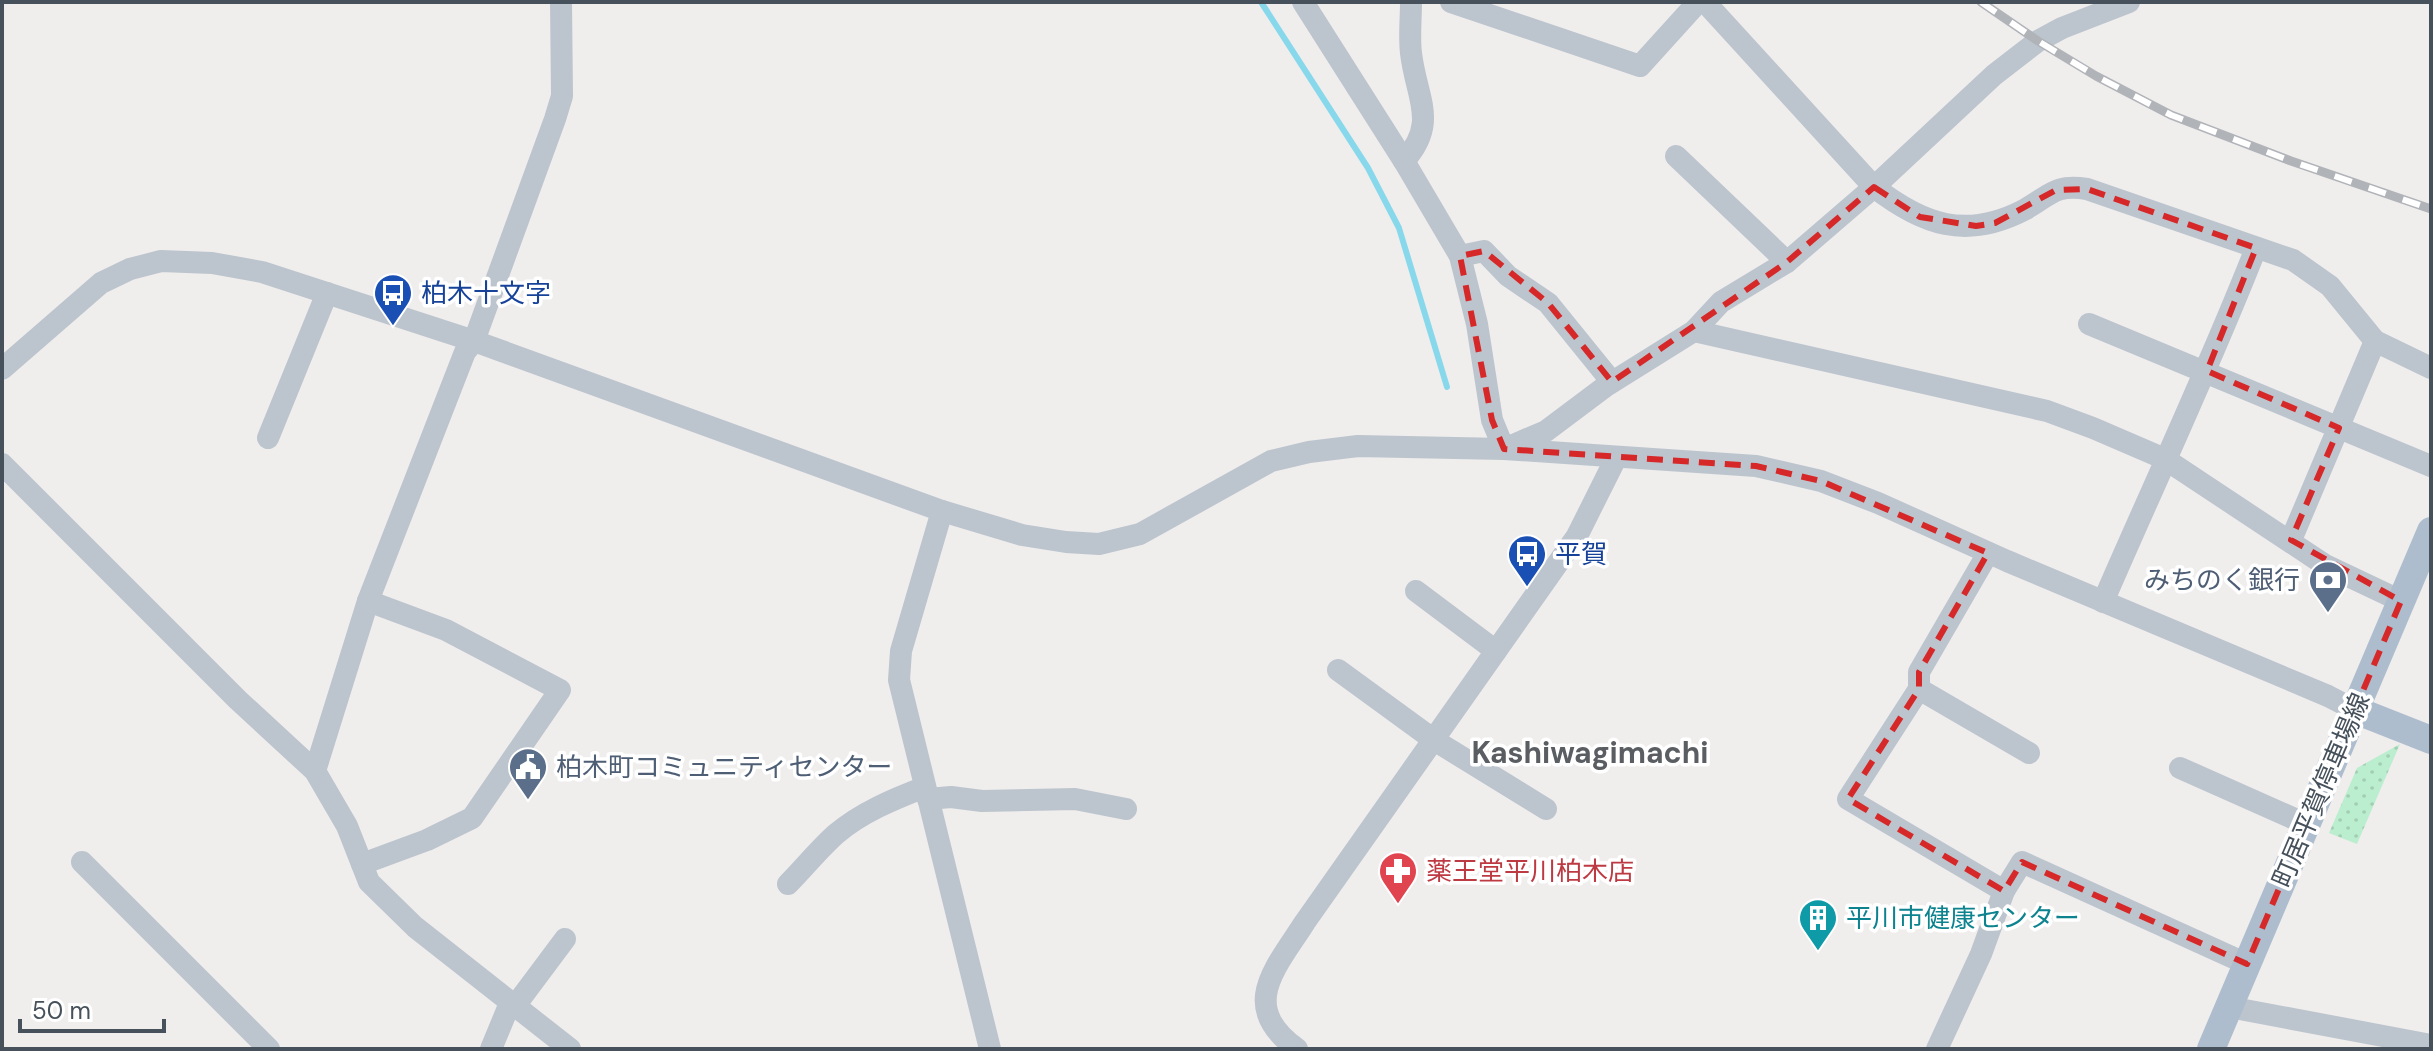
<svg xmlns="http://www.w3.org/2000/svg" width="2433" height="1051" font-family="'DM Sans','Noto Sans JP',sans-serif">
  <style>
    .green { fill: url(#green-dots) }
    .lines { fill: none; stroke-linecap: round; stroke-linejoin: round }
    .stream { stroke: #88d8eb; stroke-width: 6 }
    .minor { stroke: #bcc5cd; stroke-width: 22 }
    .major { stroke: #adbdcd; stroke-width: 28 }
    .rail-casing { stroke: #b0b3b8; stroke-width: 9 }
    .rail { stroke: #fff; stroke-width: 6; stroke-dasharray: 18; stroke-linecap: butt }
    .marked { fill: none; stroke: #d62828; stroke-width: 6; stroke-dasharray: 16 10; stroke-linejoin: round }
    .labels { text-anchor: middle; dominant-baseline: central; stroke-width: 7; stroke-linejoin: round; paint-order: stroke }
    .transit-label { font-size: 26px; fill: #164399; stroke: #fff; text-anchor: start }
    .service-label { font-size: 26px; fill: #4e5e75; stroke: #fff; text-anchor: end }
    .street-label { font-size: 26px; fill: #46515b; stroke: #fff }
    .health-label { font-size: 26px; fill: #be3a42; stroke: #fff; text-anchor: start }
    .culture-label { font-size: 26px; fill: #0d838f; stroke: #fff; text-anchor: start }
    .quarter-label { font-size: 30px; font-weight: bold; fill: #5a5e62; stroke: #fff }
  </style>
  <defs>
    <pattern id="green-dots" width="8" height="8" patternUnits="userSpaceOnUse" patternTransform="scale(2)"><rect width="8" height="8" fill="#bbeece"/><path d="M2 2h.1M6 6h.1" fill="none" stroke="#a2ceb3" stroke-width="1.8" stroke-linecap="round"/></pattern>
  </defs>
  <rect width="100%" height="100%" fill="#f0eded"/>
  <polygon class="green" points="2400,744 2357,844 2329,833 2357,768"/>
  <g class="lines">
    <polyline class="stream" points="1261,2 1368,168 1399,228 1447,387"/>
    <g class="minor">
      <polyline points="1303,2 1404,161 1460,256 1477,324 1492,420 1504,449 1546,431 1606,386 1694,331 1721,302 1787,262 1874,187 1994,75 2038,41 2062,28 2129,2"/>
      <polyline points="1451,2 1640,66 1698,2"/>
      <path d="M 1705,2 L 1874,187 C 1923,225 1966,240 2024,210 C 2051,195 2054,184 2087,189 L 2293,260 L 2330,286 L 2375,341 L 2431,368"/>
      <polyline points="1676,156 1787,262"/>
      <path d="M 1404,161 C 1439,122 1416,98 1411,53 C 1409,37 1411,19 1411,2"/>
      <polyline points="1460,256 1484,251 1508,276 1548,303 1612,382"/>
      <polyline points="2089,324 2431,466"/>
      <polyline points="1694,331 2047,411 2093,428 2165,459 2325,565 2401,601"/>
      <polyline points="2,369 101,283 130,269 161,261 212,263 262,272 474,341 942,511 1022,535 1066,542 1099,544 1140,534 1271,461 1309,452 1358,446 1504,449 1756,466 1821,481 1878,503 2007,561 2328,696 2355,710"/>
      <polyline points="268,438 327,293"/>
      <polyline points="2,464 238,700 315,771 347,826 369,882 415,927 570,1049"/>
      <polyline points="942,511 901,651 899,680 990,1049"/>
      <polyline points="2291,540 2375,341"/>
      <polyline points="1416,591 1496,651"/>
      <path d="M 2103,602 C 2154,484 2209,368 2256,248"/>
      <polyline points="1338,670 1434,740 1546,809"/>
      <polyline points="1919,689 2029,753"/>
      <polyline points="2180,768 2306,824"/>
      <polyline points="315,771 368,601 465,352 474,341 555,119 562,96 561,2"/>
      <polyline points="928,799 951,797 982,801 1075,799 1126,809"/>
      <polyline points="82,862 269,1049"/>
      <polyline points="362,864 427,840 472,818 560,690 446,630 368,601"/>
      <path d="M 788,884 C 804,868 819,849 836,834 C 862,812 894,799 925,787"/>
      <polyline points="2004,891 2022,862 2247,964"/>
      <polyline points="515,1006 565,939"/>
      <polyline points="2229,1007 2431,1045"/>
      <polyline points="491,1049 510,1003"/>
      <path d="M 1297,1049 C 1238,1006 1275,969 1305,922 L 1577,536 L 1616,458"/>
      <polyline points="1937,1049 1981,954 2004,891 1848,799 1919,689 1919,672 1988,553"/>
    </g>
    <g class="major">
      <polyline points="2355,710 2431,740"/>
      <polyline points="2211,1049 2431,531"/>
    </g>
    <g class="rail-casing">
      <polyline id="rail" points="1981,2 2038,41 2096,76 2171,115 2291,161 2431,209"/>
    </g>
    <use href="#rail" class="rail"/>
  </g>
  <path class="marked" d="M 1874,187 L 1920,217 L 1976,226 L 1995,223 L 2056,190 L 2087,189 L 2256,248 L 2207,371 L 2339,428 L 2291,540 L 2401,601 L 2247,964 L 2022,862 L 2004,891 L 1848,799 L 1919,689 L 1919,672 L 1988,553 L 1821,481 L 1756,466 L 1504,449 L 1492,420 L 1460,256 L 1484,251 L 1548,303 L 1612,382 L 1787,262 Z"/>
  <defs>
    <g id="bus-pin" transform="scale(2)"><path d="M0 17L-7.5 6A9.5 9.5 0 1 1 7.5 6Z" fill="#1a4fb4" stroke="#fff"/><path d="M-5-6H5V4H4V6H2V4H-2V6H-4V4H-5ZM-3.5-4V0h7V-4ZM-3.5 1.2v1.5H-2V1.2ZM2 1.2v1.5H3.5V1.2Z" fill="#fff"/></g>
    <g id="bank-pin" transform="scale(2)"><path d="M0 17L-7.5 6A9.5 9.5 0 1 1 7.5 6Z" fill="#5c6f8a" stroke="#fff"/><path d="M-6-4H6V4H-6ZM0-2.3a2.3 2.3 0 1 0 0 4.6a2.3 2.3 0 1 0 0-4.6Z" fill="#fff"/></g>
    <g id="civic-pin" transform="scale(2)"><path d="M0 17L-7.5 6A9.5 9.5 0 1 1 7.5 6Z" fill="#5c6f8a" stroke="#fff"/><path d="M-.6-6.5H3V-4.5H.6V-3L4-1V1h2V6H-6V1h2V-1L-.6-3ZM-1.2 2.5V6h2.4V2.5Z" fill="#fff"/></g>
    <g id="pharmacy-pin" transform="scale(2)"><path d="M0 17L-7.5 6A9.5 9.5 0 1 1 7.5 6Z" fill="#e0444e" stroke="#fff"/><path d="M-2-6h4v4h4v4h-4v4h-4v-4h-4v-4h4Z" fill="#fff"/></g>
    <g id="building-pin" transform="scale(2)"><path d="M0 17L-7.5 6A9.5 9.5 0 1 1 7.5 6Z" fill="#0f9aa8" stroke="#fff"/><path d="M-4-6H4V6H1V3H-1V6H-4ZM-2.5-4.3h1.7v1.8h-1.7ZM.8-4.3h1.7v1.8H.8ZM-2.5-1h1.7V.8h-1.7ZM.8-1h1.7V.8H.8Z" fill="#fff"/></g>
  </defs>
  <g fill-rule="evenodd">
    <use href="#bus-pin" x="393" y="293"/>
    <use href="#bus-pin" x="1527" y="554"/>
    <use href="#bank-pin" x="2328" y="580"/>
    <use href="#civic-pin" x="528" y="767"/>
    <use href="#pharmacy-pin" x="1398" y="871"/>
    <use href="#building-pin" x="1818" y="918"/>
  </g>
  <g class="labels">
    <g class="transit-label">
      <text x="421" y="293">柏木十文字</text>
      <text x="1555" y="554">平賀</text>
    </g>
    <g class="service-label">
      <text x="2300" y="580">みちのく銀行</text>
      <text x="556" y="767" text-anchor="start">柏木町コミュニティセンター</text>
    </g>
    <g class="street-label">
      <text transform="translate(2321 790) rotate(-67)">町居平賀停車場線</text>
    </g>
    <g class="health-label">
      <text x="1426" y="871">薬王堂平川柏木店</text>
    </g>
    <g class="culture-label">
      <text x="1846" y="918">平川市健康センター</text>
    </g>
    <g class="quarter-label">
      <text x="1590" y="752">Kashiwagimachi</text>
    </g>
  </g>
  <rect width="2433" height="1051" fill="none" stroke="#46515b" stroke-width="8"/>
  <path d="M20 1019v12h144v-12" fill="none" stroke="#46515b" stroke-width="4"/>
  <text x="32" y="1019" font-size="24" fill="#46515b" stroke="#ffffff" stroke-width="6" paint-order="stroke">50 m</text>
</svg>
